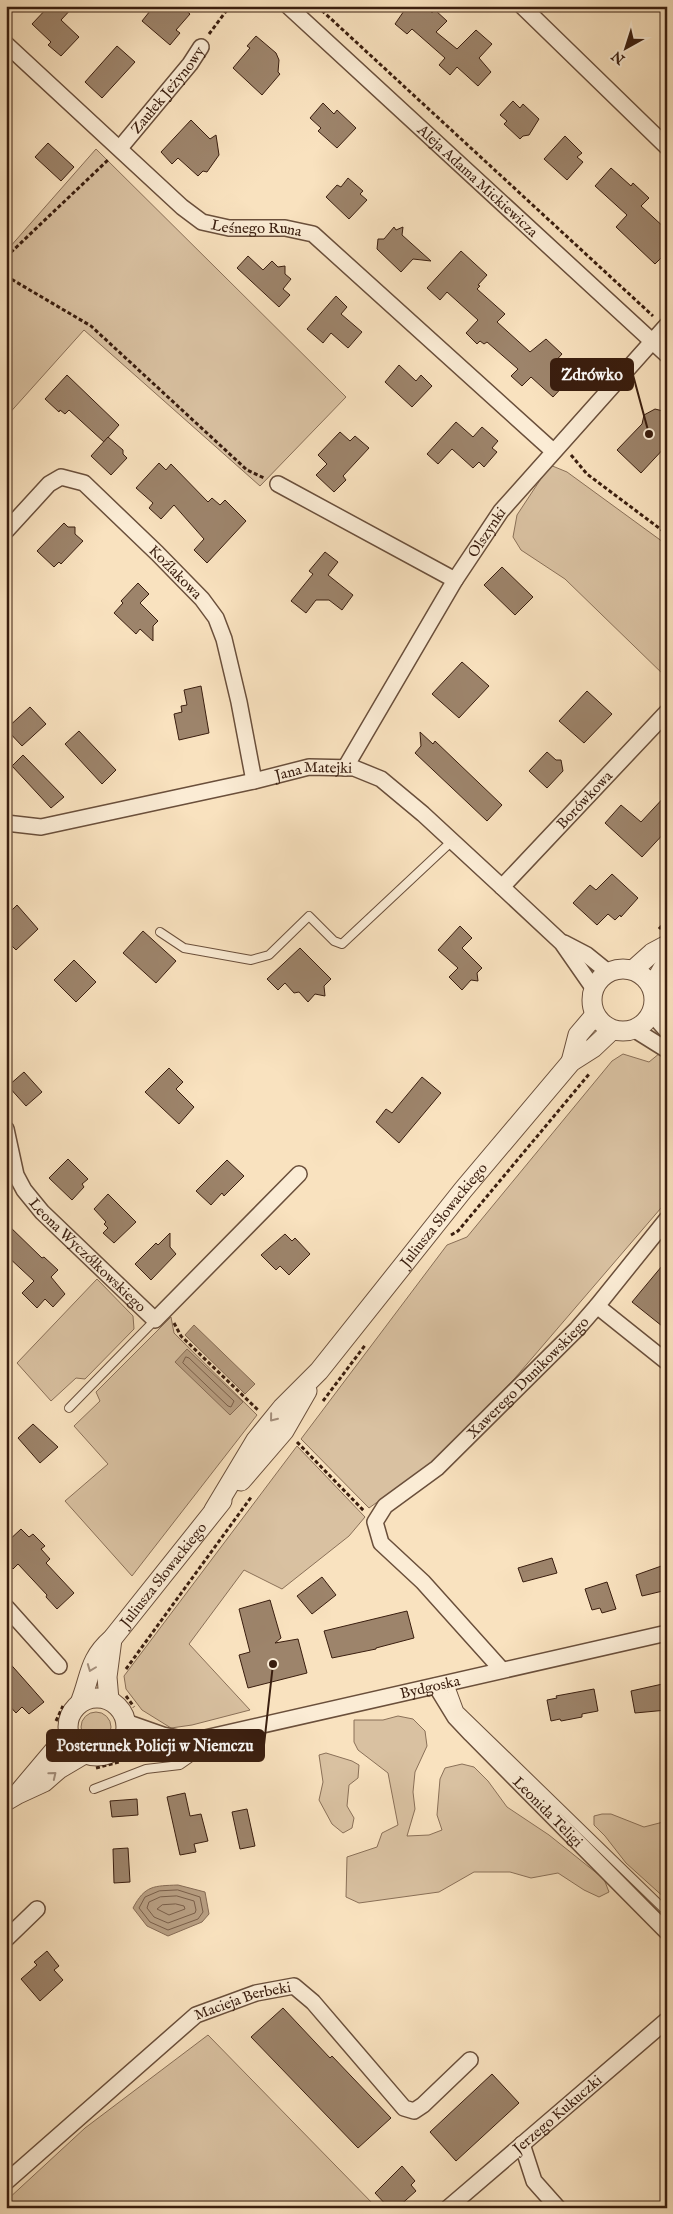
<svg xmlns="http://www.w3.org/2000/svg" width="673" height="2214" font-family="'IM FELL English',serif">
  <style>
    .green { fill: #d9c1a1; stroke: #8a7058 }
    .water { fill: #b89f83; stroke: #866b55 }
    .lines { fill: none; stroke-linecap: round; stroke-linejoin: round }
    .shore { stroke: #795e49; stroke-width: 1 }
    .building { fill: #9d846b; stroke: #3a1e0f }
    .service-casing { stroke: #6a4f3b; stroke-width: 10 }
    .minor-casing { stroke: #6a4f3b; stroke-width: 18 }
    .tertiary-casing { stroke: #6a4f3b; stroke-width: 21 }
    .path { stroke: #3a1e0f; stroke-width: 3; stroke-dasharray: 4 2.5; stroke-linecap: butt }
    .service { stroke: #fbecd5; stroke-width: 8 }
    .minor { stroke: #fbecd5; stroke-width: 15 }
    .tertiary { stroke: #fbecd5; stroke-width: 19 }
    .oneway { stroke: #a48f7c }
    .labels { text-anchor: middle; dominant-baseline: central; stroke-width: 4.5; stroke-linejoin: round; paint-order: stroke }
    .street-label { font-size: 15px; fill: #3a1e0f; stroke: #fbecd5 }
    .leader { fill: none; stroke: #3a1e0f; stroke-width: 2 }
    .callout-dot { fill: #3a1e0f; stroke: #fbecd5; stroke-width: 2 }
    .callout { fill: #3a1e0f; stroke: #3a1e0f; stroke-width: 2 }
    .callout-label { font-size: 16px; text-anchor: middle; font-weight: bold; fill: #fff }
  </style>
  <rect width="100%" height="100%" fill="#f9e2bf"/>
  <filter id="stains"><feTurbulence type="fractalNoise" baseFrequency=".004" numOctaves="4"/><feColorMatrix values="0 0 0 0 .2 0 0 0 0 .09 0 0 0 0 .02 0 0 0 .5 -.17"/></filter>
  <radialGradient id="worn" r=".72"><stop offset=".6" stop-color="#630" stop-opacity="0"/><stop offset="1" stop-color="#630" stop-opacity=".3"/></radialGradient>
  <g class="green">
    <polygon points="96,149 346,397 260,486 84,330 6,417 6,246 9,248"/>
    <polygon points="550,465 567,472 663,542 667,547 667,678 565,579 521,550 513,537 517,515"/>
    <polygon points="660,1053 667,1059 667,1201 515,1378 432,1463 369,1508 301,1439 447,1245 467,1237 612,1061 623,1054 649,1062"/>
    <polygon points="97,1279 133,1316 134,1329 85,1379 76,1378 51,1401 17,1363"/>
    <polygon points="171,1317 174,1333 257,1415 132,1576 65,1501 108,1464 74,1426 100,1401 96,1392"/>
    <polygon points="297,1446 365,1517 349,1536 282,1589 244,1570 189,1644 250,1710 192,1725 171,1728 142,1710 126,1689 124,1676"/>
    <circle cx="96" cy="1727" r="15"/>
    <polygon points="398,1716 413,1719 425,1731 427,1746 415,1772 413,1792 415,1809 407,1836 429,1835 442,1830 437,1815 440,1779 445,1768 462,1764 474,1767 488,1781 507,1807 549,1835 604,1879 609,1892 599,1897 584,1890 558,1873 531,1878 510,1872 474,1872 439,1892 359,1903 346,1897 347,1857 377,1847 382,1833 398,1825 388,1773 358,1750 354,1742 354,1720 383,1720"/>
    <polygon points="326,1753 352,1761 359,1765 358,1778 349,1785 347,1806 354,1818 352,1828 343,1833 332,1824 319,1800 323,1782 319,1755"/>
    <polygon points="602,1814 611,1814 644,1827 667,1821 667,1900 626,1863 605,1836 594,1825 594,1816"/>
    <polygon points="208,2035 377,2208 7,2208 7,2200 85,2128"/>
  </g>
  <g class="water">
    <polygon points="194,1325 255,1384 245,1394 185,1335"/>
    <polygon points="187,1349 243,1402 230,1415 175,1362"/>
    <path d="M 178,1885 L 205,1892 L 209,1914 L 202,1922 L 168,1936 L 147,1926 L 133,1908 C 145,1885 154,1886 178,1885 Z"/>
  </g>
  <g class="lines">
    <g class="shore">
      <polygon points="186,1357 189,1358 234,1401 231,1407 228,1406 183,1363"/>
      <polygon points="178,1890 200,1897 203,1912 198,1919 168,1930 150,1922 139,1908 145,1897 159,1891"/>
      <polygon points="177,1896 194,1901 196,1910 195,1913 168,1923 154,1917 147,1908 149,1902 160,1897"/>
      <polygon points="176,1904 184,1906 185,1909 169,1915 157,1909 162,1905"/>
    </g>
  </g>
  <g class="building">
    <polygon points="49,6 74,6 61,20 79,37 61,56 48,45 51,42 32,24"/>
    <polygon points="154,6 181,6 190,14 176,30 180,33 170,45 142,21"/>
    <polygon points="411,6 425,6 432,13 435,10 447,21 436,32 457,49 476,30 492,44 479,58 491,72 478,86 457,67 450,75 439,65 445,58 412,29 407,34 395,24 406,8 408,10"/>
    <polygon points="256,36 276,53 279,60 278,72 280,74 262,95 233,68 250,48 247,46"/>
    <polygon points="117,46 135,62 102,98 85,82"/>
    <polygon points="513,101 520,108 523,104 539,119 529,135 523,136 520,139 504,124 507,121 500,115"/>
    <polygon points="323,103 334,114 337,110 356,128 337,148 318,131 321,128 310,118"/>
    <polygon points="191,120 210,139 216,135 219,155 207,172 203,171 198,176 178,158 172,164 161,152"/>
    <polygon points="565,136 582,153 577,157 583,162 567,180 544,159"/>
    <polygon points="48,143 74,167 61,181 35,157"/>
    <polygon points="611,168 631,186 633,183 649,198 641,206 667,230 667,252 655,264 616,227 627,215 595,186"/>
    <polygon points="348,178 363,191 360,194 367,200 349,219 326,197 337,185 341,187"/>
    <polygon points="394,227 396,230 403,227 402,235 431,261 413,259 401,272 377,249 378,239 384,239"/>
    <polygon points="461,251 487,275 478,285 480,286 477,289 505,314 497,322 530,352 546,339 562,354 551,366 568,381 553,397 531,377 522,386 511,376 518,369 487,342 484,344 480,341 477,344 466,333 478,320 447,292 440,300 427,288"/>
    <polygon points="248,256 263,270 272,261 278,267 285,266 285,274 291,279 283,289 290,295 279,307 237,268"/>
    <polygon points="336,296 347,307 341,314 362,332 348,348 331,333 323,343 307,329"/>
    <polygon points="399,365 416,381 421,375 432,386 412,407 385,382"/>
    <polygon points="67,375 119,425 104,442 69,410 65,414 60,410 59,412 45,399"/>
    <polygon points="655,409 667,412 667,445 641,473 617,450 642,424 644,415"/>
    <polygon points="456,422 473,437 482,427 498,441 492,448 497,452 484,467 479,462 473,468 452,449 438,464 427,454"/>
    <polygon points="340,432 350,441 355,436 369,448 343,476 346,480 334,492 316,475 327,464 318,455"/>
    <polygon points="108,437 123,450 123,454 127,458 111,475 91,456"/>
    <polygon points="159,463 166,470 171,464 208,502 212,498 220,505 225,500 246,521 207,563 194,550 204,539 174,505 161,519 149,508 153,503 136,488"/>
    <polygon points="64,523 68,527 75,527 75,534 83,541 61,564 59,562 54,567 37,551"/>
    <polygon points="325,552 338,562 328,575 353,595 342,610 329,600 316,600 306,613 291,601 313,574 309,571"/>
    <polygon points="502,567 533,597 515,615 484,585"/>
    <polygon points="138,583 149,594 140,603 158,621 153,626 153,641 140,629 136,634 114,613 123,603 121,601"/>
    <polygon points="462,662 489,686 459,718 432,694"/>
    <polygon points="201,686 209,733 179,740 174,714 182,712 181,706 187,705 184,690"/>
    <polygon points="587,691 612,714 584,743 559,721"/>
    <polygon points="30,707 46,724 22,746 6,729"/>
    <polygon points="79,731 116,770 102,784 65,744"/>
    <polygon points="420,732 433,744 435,741 502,805 487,821 415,753 421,746"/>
    <polygon points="547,752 556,760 561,760 563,771 547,788 529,771"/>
    <polygon points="23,755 64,797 51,808 12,766"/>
    <polygon points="667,794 667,830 642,857 605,823 621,805 641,822"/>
    <polygon points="612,874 638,898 621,917 620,915 615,920 608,914 597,925 573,903 590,885 596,890"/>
    <polygon points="17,905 38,929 16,950 6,940 6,916"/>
    <polygon points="460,926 472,938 462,948 482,968 477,973 478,981 471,980 462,990 449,977 458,968 438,950"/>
    <polygon points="143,931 176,961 156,983 123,953"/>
    <polygon points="300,948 331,979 324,986 325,996 315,994 308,1002 299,992 294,993 285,983 278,990 267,979"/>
    <polygon points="74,960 96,982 76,1002 54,980"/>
    <polygon points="169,1068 183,1082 176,1089 194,1107 179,1124 145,1092"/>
    <polygon points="24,1072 42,1092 26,1106 8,1086"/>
    <polygon points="422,1077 441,1093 399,1143 376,1122 386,1109 392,1113"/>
    <polygon points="68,1159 88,1179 82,1184 84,1187 72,1200 49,1178"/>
    <polygon points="227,1160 244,1176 224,1196 222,1193 211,1205 196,1191"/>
    <polygon points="108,1194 136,1222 114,1243 103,1233 108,1228 104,1224 106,1222 94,1209"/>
    <polygon points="6,1223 42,1258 44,1257 58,1270 51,1277 65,1294 53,1307 45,1299 37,1308 22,1293 34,1281 6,1255"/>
    <polygon points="170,1233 170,1247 176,1254 151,1280 135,1264 156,1243 158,1245"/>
    <polygon points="285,1234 292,1241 295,1238 310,1254 289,1275 280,1266 276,1270 261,1255"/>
    <polygon points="667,1260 667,1330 632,1302"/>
    <polygon points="33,1424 58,1447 40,1463 18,1438"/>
    <polygon points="21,1529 29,1537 33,1534 45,1546 41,1549 50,1559 46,1563 74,1593 57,1609 46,1597 47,1595 18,1564 13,1569 6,1562 6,1543"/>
    <polygon points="552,1558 557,1573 523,1582 518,1568"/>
    <polygon points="667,1564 667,1590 642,1596 636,1575"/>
    <polygon points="322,1577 336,1595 312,1614 297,1596"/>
    <polygon points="607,1582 616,1609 602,1613 600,1608 592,1610 585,1589"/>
    <polygon points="270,1600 281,1638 275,1643 298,1639 307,1673 248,1688 239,1655 250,1652 239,1609"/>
    <polygon points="407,1611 414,1638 376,1648 376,1649 332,1658 324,1631"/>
    <polygon points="6,1659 44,1702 29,1714 22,1707 16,1713 6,1702"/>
    <polygon points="667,1683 667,1710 635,1713 631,1691"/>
    <polygon points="594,1689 598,1711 582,1714 582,1717 561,1721 560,1719 551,1721 547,1700 557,1698 556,1696"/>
    <polygon points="185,1793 190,1816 201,1814 208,1841 194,1844 196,1852 180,1855 167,1797"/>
    <polygon points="137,1799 138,1815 112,1817 110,1801"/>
    <polygon points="247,1809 255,1846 240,1849 232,1812"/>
    <polygon points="128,1848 130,1882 114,1883 113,1849"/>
    <polygon points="47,1951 59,1966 54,1970 63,1980 40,2001 21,1979 37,1965 34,1962"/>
    <polygon points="283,2008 330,2058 332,2056 391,2118 358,2148 251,2037"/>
    <polygon points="492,2074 519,2103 456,2161 430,2132"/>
    <polygon points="402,2166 415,2181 411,2185 416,2191 397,2208 389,2208 375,2193"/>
  </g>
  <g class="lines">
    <g class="service-casing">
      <g id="service">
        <polyline points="160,932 184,948 251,960 269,955 309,916 334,941 342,944 452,841"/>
        <polyline points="69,1408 155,1320"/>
        <polyline points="449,1683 459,1710 667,1912"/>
        <polyline points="94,1789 146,1769 180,1765 190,1758 192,1741"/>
      </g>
    </g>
    <g class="minor-casing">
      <g id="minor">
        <path id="s1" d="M 288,6 L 667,355"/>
        <polyline points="522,6 667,147"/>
        <path id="s2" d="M 6,44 L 182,207 L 202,222 L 229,228 L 285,228 L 313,234 L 553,451"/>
        <path id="s3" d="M 120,148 L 190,64 L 201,47"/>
        <polyline points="278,484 455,580"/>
        <path id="s4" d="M 6,531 L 49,484 L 61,477 L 84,483 L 157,553 L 202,599 L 216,618 L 224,639 L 239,702 L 254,781"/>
        <path id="s5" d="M 345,768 L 455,580 L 501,511 L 667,325"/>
        <path id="s6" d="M 6,823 L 41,827 L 254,781 L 309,767 L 354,768 L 381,779 L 423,814 L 502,887 L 562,943 L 594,989"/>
        <path id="s7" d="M 502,887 L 667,712"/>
        <polyline points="564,943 587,955 608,972"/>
        <polyline points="652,1014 667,1031"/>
        <polyline points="635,1030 667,1050"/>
        <path id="s8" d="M 6,1129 L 16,1175 L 24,1190 L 42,1212 L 155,1320 L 299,1174"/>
        <polyline points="597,1306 667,1362"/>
        <polyline points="6,1607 59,1666"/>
        <path id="s9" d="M 502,1670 L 423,1582 L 381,1543 L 375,1522 L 385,1506 L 437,1468 L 577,1329 L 597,1306 L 667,1219"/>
        <path id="s10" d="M 436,1686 L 455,1717 L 471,1734 L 667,1932"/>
        <polyline points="126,1722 163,1735 192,1741"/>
        <path id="s11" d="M 118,1746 L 171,1750 L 192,1741 L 667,1633"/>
        <polyline points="6,1939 37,1909"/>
        <polyline points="522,2144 534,2181 558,2208"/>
        <path id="s12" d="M 6,2182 L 196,2015 L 256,1993 L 294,1986 L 313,2002 L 404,2108 L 414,2111 L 423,2105 L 470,2060"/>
        <path id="s13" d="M 448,2208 L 667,2020"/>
      </g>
    </g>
    <g class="tertiary-casing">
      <g id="tertiary">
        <circle cx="623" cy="1000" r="31"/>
        <polyline points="633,970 652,953 667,945"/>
        <polyline points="652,987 667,961"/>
        <polyline points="571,1062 578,1035 595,1015"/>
        <polyline points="241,1481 284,1431 307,1391"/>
        <path id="s14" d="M 214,1510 L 256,1440 L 282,1408 L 319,1371 L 463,1190 L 571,1062 L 593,1048 L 612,1030"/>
        <circle cx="97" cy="1727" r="29"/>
        <polyline points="109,1700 107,1677 112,1639"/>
        <path id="s15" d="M 80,1703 C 91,1676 88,1660 112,1639 L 222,1501"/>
        <polyline points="20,1791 68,1734"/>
        <polyline points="6,1801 18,1794 44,1782 59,1769 86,1753"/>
      </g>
    </g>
    <g class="path">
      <polyline points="317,6 653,316"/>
      <polyline points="209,34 230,6"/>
      <polyline points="6,257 109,159"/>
      <polyline points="6,276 91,326 247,470 264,478"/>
      <polyline points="571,455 587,474 667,534"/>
      <polyline points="659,929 667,920"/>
      <polyline points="451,1235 458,1231 590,1073"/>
      <polyline points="174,1323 181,1336 258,1410"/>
      <polyline points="323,1401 366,1344"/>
      <polyline points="297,1442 364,1511"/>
      <polyline points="126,1669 252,1496"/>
      <polyline points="126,1696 134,1707"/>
      <polyline points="56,1721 63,1706"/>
      <polyline points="96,1768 119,1762"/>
    </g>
    <use href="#service" class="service"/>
    <use href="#minor" class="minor"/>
    <use href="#tertiary" class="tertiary"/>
  </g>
  <defs><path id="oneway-chevron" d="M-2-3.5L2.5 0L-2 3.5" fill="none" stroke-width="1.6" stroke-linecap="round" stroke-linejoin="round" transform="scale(1.25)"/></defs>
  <g class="oneway">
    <use href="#oneway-chevron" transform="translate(273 1418) rotate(129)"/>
    <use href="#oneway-chevron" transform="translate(91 1668) rotate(111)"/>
    <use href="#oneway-chevron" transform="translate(53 1775) rotate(-39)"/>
  </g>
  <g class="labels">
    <g class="street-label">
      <text stroke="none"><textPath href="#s3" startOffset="75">Zaułek Jeżynowy</textPath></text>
      <text stroke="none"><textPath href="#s1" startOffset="258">Aleja Adama Mickiewicza</textPath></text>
      <text stroke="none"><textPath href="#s2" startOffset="320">Leśnego Runa</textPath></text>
      <text stroke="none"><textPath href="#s5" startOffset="275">Olszynki</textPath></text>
      <text stroke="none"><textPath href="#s4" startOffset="229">Koźlakowa</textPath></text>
      <text stroke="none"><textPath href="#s6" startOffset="314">Jana Matejki</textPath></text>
      <text stroke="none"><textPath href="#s7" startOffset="120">Borówkowa</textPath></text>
      <text stroke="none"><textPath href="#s14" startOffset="375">Juliusza Słowackiego</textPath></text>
      <text stroke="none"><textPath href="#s8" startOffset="155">Leona Wyczółkowskiego</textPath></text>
      <text stroke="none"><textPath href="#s9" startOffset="409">Xawerego Dunikowskiego</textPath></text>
      <text stroke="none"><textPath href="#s15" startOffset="155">Juliusza Słowackiego</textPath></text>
      <text stroke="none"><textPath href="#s11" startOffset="320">Bydgoska</textPath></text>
      <text stroke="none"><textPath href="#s10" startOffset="169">Leonida Teligi</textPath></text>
      <text stroke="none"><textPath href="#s12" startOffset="302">Macieja Berbeki</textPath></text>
      <text stroke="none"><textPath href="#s13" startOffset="144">Jerzego Kukuczki</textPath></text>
    </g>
  </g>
  <path class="leader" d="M649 434L633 375M273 1664L264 1745"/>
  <g class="callout-dot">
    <circle cx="649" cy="434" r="5"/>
    <circle cx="273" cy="1664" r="5"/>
  </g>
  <g class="callout">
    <rect x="551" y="359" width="82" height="31" rx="5"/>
    <rect x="47" y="1730" width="217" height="31" rx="5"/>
  </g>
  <g class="callout-label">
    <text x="592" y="380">Zdrówko</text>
    <text x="155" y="1751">Posterunek Policji w Niemczu</text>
  </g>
  <rect width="673" height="2214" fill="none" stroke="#f9e2bf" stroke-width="25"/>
  <rect x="8" y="8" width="658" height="2199" fill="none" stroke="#3a1e0f" stroke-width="2.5"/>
  <rect x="12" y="12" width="648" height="2189" fill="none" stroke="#3a1e0f"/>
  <g transform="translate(626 48) rotate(219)" stroke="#fbecd5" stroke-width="4" paint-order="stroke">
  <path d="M0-4L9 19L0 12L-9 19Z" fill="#3a1e0f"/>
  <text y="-8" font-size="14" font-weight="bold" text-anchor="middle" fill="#3a1e0f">N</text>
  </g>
  <rect width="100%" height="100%" filter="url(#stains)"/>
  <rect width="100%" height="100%" fill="url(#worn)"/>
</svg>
